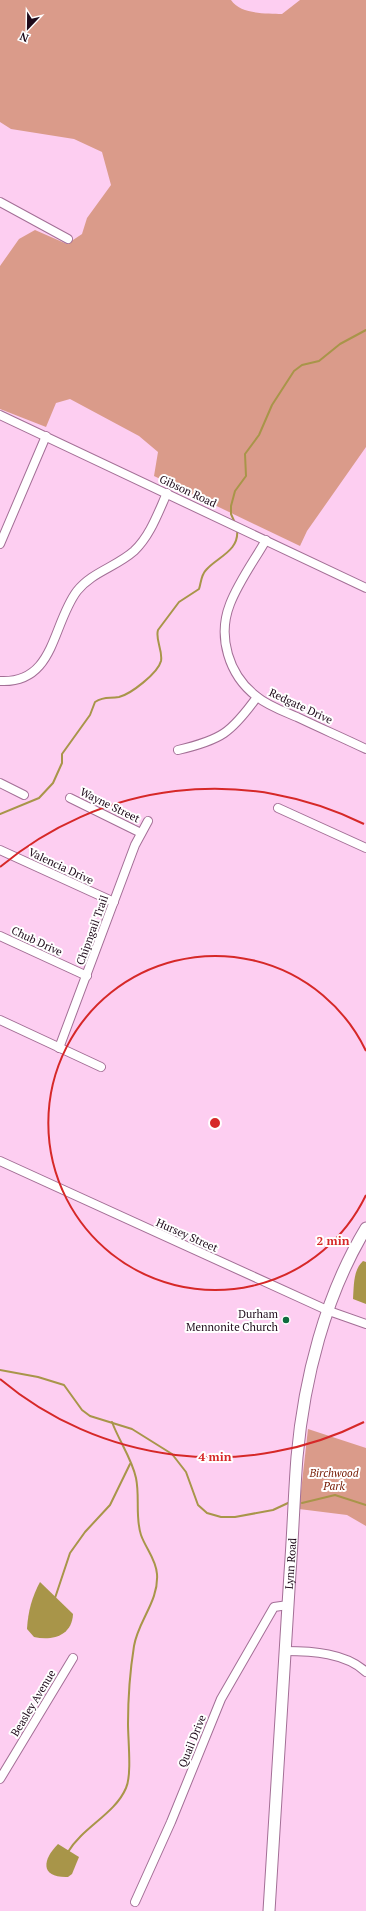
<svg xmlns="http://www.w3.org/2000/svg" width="366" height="1911" font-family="'PT Serif',serif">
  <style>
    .green { fill: #da9b8a }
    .water { fill: #a89549 }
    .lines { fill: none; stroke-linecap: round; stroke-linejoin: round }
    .stream { stroke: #a89549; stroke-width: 2 }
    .minor-casing { stroke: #a36f96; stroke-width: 10 }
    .tertiary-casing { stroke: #a36f96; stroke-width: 13 }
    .minor { stroke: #fff; stroke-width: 8 }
    .tertiary { stroke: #fff; stroke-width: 11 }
    .ring { fill: none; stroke: #d62828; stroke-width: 2 }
    .poi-dot { fill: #0f6b3e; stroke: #fff; stroke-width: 1.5 }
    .labels { text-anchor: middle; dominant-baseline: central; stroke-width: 4; stroke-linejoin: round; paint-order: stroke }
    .street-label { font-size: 11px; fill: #1e0a1a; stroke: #fff }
    .poi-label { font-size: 11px; fill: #1e0a1a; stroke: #fff; text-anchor: end }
    .park-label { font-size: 11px; font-style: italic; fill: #741900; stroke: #fff }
    .centre { fill: #d62828; stroke: #fff; stroke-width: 2 }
    .ring-label { font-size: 12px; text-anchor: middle; font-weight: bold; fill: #d62828; stroke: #fff; stroke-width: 4; stroke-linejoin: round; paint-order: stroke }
  </style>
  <rect width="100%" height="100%" fill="#fdcef1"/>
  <g class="green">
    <path d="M 0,0 L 231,0 C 241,15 267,13 282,14 L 300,0 L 366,0 L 366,447 L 307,531 L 300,546 L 154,476 L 158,452 L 139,436 L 70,399 L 56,403 L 46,427 L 0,409 L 0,266 L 19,239 L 35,230 L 67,244 L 82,234 L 87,218 L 111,185 L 102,152 L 74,139 L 11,129 L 0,122 Z"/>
    <polygon points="308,1429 366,1448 366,1526 347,1515 299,1509"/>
  </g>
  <g class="water">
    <path d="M 363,1261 L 366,1262 L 366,1304 L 353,1299 C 354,1286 353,1270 363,1261 Z"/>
    <path d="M 40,1582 L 73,1614 C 72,1636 52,1641 34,1637 L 27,1629 C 28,1611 32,1597 40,1582 Z"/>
    <path d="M 58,1844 L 79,1857 L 72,1874 L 68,1877 C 40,1878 42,1860 58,1844 Z"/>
  </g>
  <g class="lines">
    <g class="stream">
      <polyline points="235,523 231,514 231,506 235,491 246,476 245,454 259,435 272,405 294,371 302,365 319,361 340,344 366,330"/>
      <path d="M 0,814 L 39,798 L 53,783 L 62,763 L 62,754 L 90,715 L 95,702 C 105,696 109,699 119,697 C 131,694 158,673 161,661 C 163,650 155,640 158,630 L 179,602 L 199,589 C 201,583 201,575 206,570 C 217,557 240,551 237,529"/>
      <polyline points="0,1370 38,1377 64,1385 82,1410 90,1416 132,1429 172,1454 186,1472 198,1505 207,1513 221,1517 235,1517 273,1510 288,1503"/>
      <polyline points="302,1503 335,1495 366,1505"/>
      <polyline points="55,1598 70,1553 85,1532 110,1505 130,1464"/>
      <path d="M 68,1852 C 83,1827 115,1814 126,1788 C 132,1775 128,1740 128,1724 C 128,1698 130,1671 134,1646 C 138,1621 159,1601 157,1574 C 156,1559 146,1549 141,1535 C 135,1517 140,1497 136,1478 C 132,1459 119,1441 112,1422"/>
    </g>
    <g class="minor-casing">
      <g id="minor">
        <polyline points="0,202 68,239"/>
        <polyline points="0,415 366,588"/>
        <path d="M 266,540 C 254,561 239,581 230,604 C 217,637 229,675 256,696 C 268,706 283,711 297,717 C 320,728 343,738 366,749"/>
        <polyline points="0,544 46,436"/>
        <path d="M 0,681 C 55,684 52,624 77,591 C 92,572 116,567 134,551 C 150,536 158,513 167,493"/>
        <path d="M 178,750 C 221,740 231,733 257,697"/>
        <polyline points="0,783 24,795"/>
        <polyline points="70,798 141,833"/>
        <polyline points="278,808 366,848"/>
        <polyline points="0,850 114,902"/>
        <polyline points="0,936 87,976"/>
        <polyline points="0,1020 101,1067"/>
        <polyline points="59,1048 135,845 148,821"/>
        <polyline points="0,1161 329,1311 366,1324"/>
        <path d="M 285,1651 C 312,1651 346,1653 366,1672"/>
        <polyline points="0,1779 73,1658"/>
        <polyline points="135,1902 171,1822 221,1699 274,1607 288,1605"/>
      </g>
    </g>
    <g class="tertiary-casing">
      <g id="tertiary">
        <path id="s1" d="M 269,1911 C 277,1798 282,1685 290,1573 C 293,1534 294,1496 297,1457 C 304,1379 325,1296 366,1228"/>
      </g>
    </g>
    <use href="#minor" class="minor"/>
    <use href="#tertiary" class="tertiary"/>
  </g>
  <g class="ring">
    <path d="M366 1195A167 167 0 1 1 366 1051"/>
    <path d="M364 1422A334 334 0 0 1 0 1379M0 867A334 334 0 0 1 364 824"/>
  </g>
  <circle class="poi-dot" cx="286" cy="1320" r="4"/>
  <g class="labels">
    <g class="street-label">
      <text transform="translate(188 491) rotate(25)">Gibson Road</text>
      <text transform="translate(301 706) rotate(25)">Redgate Drive</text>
      <text transform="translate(110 805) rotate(26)">Wayne Street</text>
      <text transform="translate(61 866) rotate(25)">Valencia Drive</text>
      <text transform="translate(92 930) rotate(-70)">Chipngail Trail</text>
      <text transform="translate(37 941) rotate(25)">Chub Drive</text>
      <text transform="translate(187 1235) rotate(24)">Hursey Street</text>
      <text stroke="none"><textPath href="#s1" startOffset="348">Lynn Road</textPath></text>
      <text transform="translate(33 1703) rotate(-59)">Beasley Avenue</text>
      <text transform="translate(192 1741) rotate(-68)">Quail Drive</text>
    </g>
    <g class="poi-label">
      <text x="278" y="1314">Durham<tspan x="278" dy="13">Mennonite Church</tspan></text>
    </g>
    <g class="park-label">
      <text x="334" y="1473">Birchwood<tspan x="334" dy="13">Park</tspan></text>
    </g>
  </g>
  <circle cx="215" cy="1123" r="6" class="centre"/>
  <g class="ring-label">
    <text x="333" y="1245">2 min</text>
    <text x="215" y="1461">4 min</text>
  </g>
  <g transform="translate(28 28) rotate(202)" stroke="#ffffff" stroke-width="3" paint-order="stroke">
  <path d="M0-3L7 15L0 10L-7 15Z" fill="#1e0a1a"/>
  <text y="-6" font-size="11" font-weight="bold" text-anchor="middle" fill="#1e0a1a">N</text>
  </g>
</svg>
